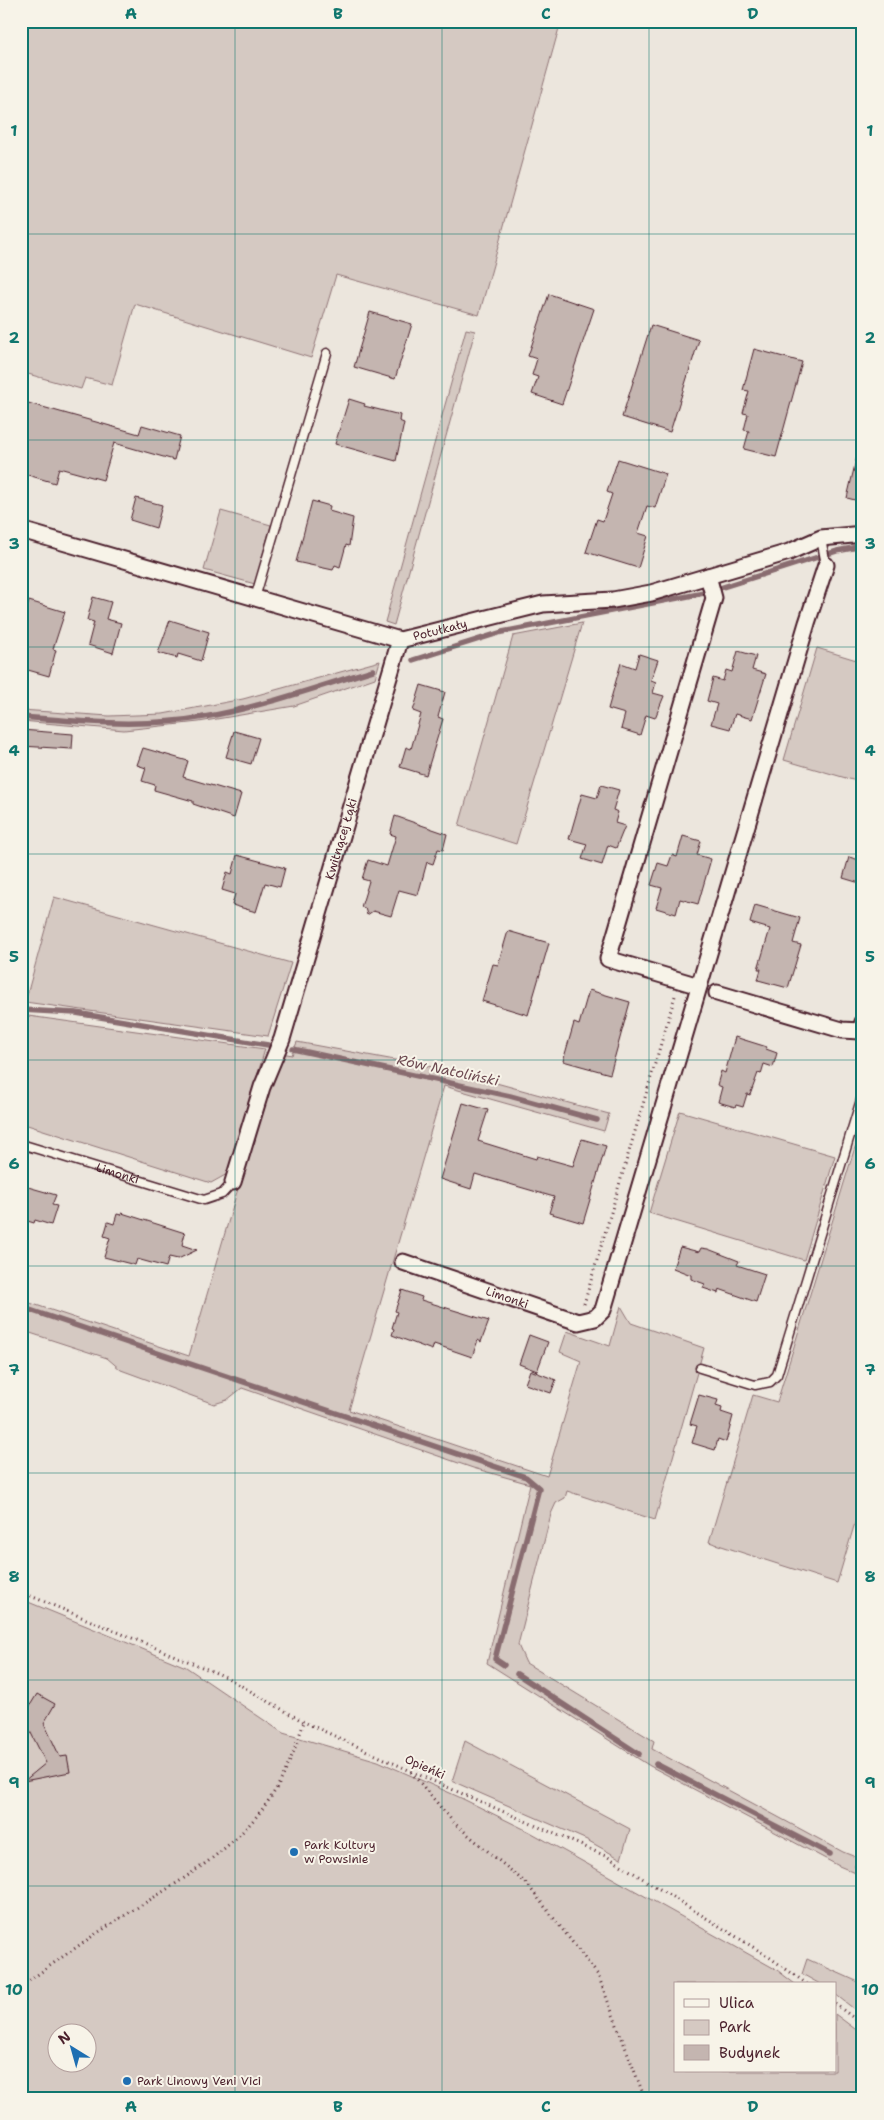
<svg xmlns="http://www.w3.org/2000/svg" width="884" height="2120" font-family="'Shantell Sans',sans-serif">
  <style>
    .green { fill: #d5c9c2; stroke: #907476; fill-rule: evenodd }
    .lines { fill: none; stroke-linecap: round; stroke-linejoin: round }
    .stream { stroke: #896c6f; stroke-width: 5.5 }
    .building { fill: #c4b5b0; stroke: #4a1f2b }
    .lane-casing { stroke: #4a1f2b; stroke-width: 11 }
    .street-casing { stroke: #4a1f2b; stroke-width: 19 }
    .path { stroke: #4a1f2b; stroke-width: 3; stroke-dasharray: 1 4; stroke-linecap: butt }
    .lane { stroke: #f7f3e8; stroke-width: 8 }
    .street { stroke: #f7f3e8; stroke-width: 15 }
    .grid { fill: none; stroke: #0f766e; stroke-width: 1; stroke-opacity: 0.55 }
    .poi-dot { fill: #1f6fb2; stroke: #f7f3e8; stroke-width: 2 }
    .labels { text-anchor: middle; dominant-baseline: central; stroke-width: 4; stroke-linejoin: round; paint-order: stroke }
    .street-label { font-size: 12px; fill: #4a1f2b; stroke: #f7f3e8 }
    .poi-label { font-size: 12px; fill: #4a1f2b; stroke: #f7f3e8; text-anchor: start }
    .water-label { font-size: 14px; font-style: italic; fill: #6f4c53; stroke: #f7f3e8 }
    .neatline { fill: none; stroke: #0f766e; stroke-width: 2 }
    .grid-label { font-size: 16px; text-anchor: middle; font-weight: bold; fill: #0f766e }
  </style>
  <rect width="100%" height="100%" fill="#ece6dd"/>
  <filter id="ink" filterUnits="userSpaceOnUse"><feTurbulence type="fractalNoise" baseFrequency=".02" numOctaves="2"/><feDisplacementMap in="SourceGraphic" scale="10" xChannelSelector="R" yChannelSelector="G"/><feConvolveMatrix kernelMatrix="1 2 1 2 8 2 1 2 1" color-interpolation-filters="sRGB"/></filter>
  <g filter="url(#ink)">
    <g class="green">
      <polygon points="21,21 561,21 479,315 336,275 311,358 135,304 112,385 85,378 81,389 21,372 21,303 28,278 21,275"/>
      <polygon points="466,329 475,331 394,625 385,622"/>
      <polygon points="221,511 271,525 255,584 204,570"/>
      <polygon points="582,623 516,844 459,826 513,636"/>
      <polygon points="817,648 863,662 863,783 784,760"/>
      <polygon points="380,661 375,678 294,706 199,722 124,730 21,721 21,710 109,716 163,714 243,699"/>
      <polygon points="54,897 291,963 268,1036 25,1002"/>
      <polygon points="21,1015 265,1049 229,1173 211,1183 21,1123"/>
      <polygon points="297,1042 449,1070 609,1114 604,1131 444,1086 349,1410 547,1476 581,1361 560,1352 567,1331 610,1346 621,1306 631,1323 704,1348 655,1520 567,1491 565,1498 556,1503 551,1514 518,1645 526,1663 654,1741 652,1749 843,1852 863,1860 863,1876 839,1866 650,1766 487,1663 530,1484 473,1468 242,1388 227,1400 214,1404 121,1370 107,1358 21,1330 21,1300 189,1356 239,1185 282,1053 292,1055"/>
      <polygon points="680,1111 835,1156 804,1260 649,1213"/>
      <polygon points="863,1121 863,1496 837,1583 709,1542 753,1395 777,1402"/>
      <path d="M 21,1599 L 186,1667 L 283,1733 L 378,1761 L 459,1797 L 530,1832 L 777,1970 L 795,1984 L 675,1984 L 675,2071 L 835,2071 L 835,2014 L 863,2035 L 863,2099 L 21,2099 ZM 58,2032 L 88,2032 L 88,2062 L 58,2062 Z"/>
      <polygon points="465,1741 630,1829 621,1859 587,1840 452,1781"/>
      <polygon points="807,1959 863,1984 863,2016 835,1994 835,1984 820,1984 802,1974"/>
    </g>
    <g class="lines">
      <g class="stream">
        <polyline points="413,660 502,632 704,593 837,551 863,546"/>
        <path d="M 21,717 C 82,722 143,728 204,717 C 261,707 317,687 373,670"/>
        <polyline points="21,1010 76,1013 268,1045"/>
        <polyline points="293,1049 510,1096 597,1120"/>
        <polyline points="21,1307 526,1477 539,1488 495,1659 504,1665"/>
        <polyline points="517,1674 639,1754"/>
        <polyline points="656,1764 830,1854"/>
        <polyline points="857,1866 863,1869"/>
      </g>
    </g>
    <g class="building">
      <polygon points="549,294 594,309 562,404 532,394 538,377 532,375 537,359 528,356"/>
      <polygon points="370,312 412,324 395,379 354,367"/>
      <polygon points="651,325 699,340 670,432 622,417"/>
      <polygon points="754,349 802,362 776,457 744,449 749,431 744,430 748,414 743,413 749,391 743,390"/>
      <polygon points="349,399 365,404 364,406 400,415 399,421 404,423 396,461 335,444"/>
      <polygon points="21,401 139,434 142,425 180,436 174,460 114,443 103,480 59,468 55,483 21,473"/>
      <polygon points="857,456 863,456 863,502 847,498"/>
      <polygon points="618,459 666,474 655,508 647,506 638,533 648,536 638,568 586,552 597,519 603,521 612,494 607,492"/>
      <polygon points="136,498 162,505 156,528 130,520"/>
      <polygon points="312,501 330,506 329,511 353,518 349,546 346,545 340,567 335,565 333,570 296,562"/>
      <polygon points="93,597 111,602 106,619 121,623 113,653 88,645 94,622 87,620"/>
      <polygon points="29,601 65,612 53,649 56,650 49,676 21,668 21,628"/>
      <polygon points="170,620 209,632 201,661 178,654 177,658 158,653"/>
      <polygon points="738,651 756,656 752,670 766,674 752,719 735,714 730,729 711,724 717,704 707,701 713,678 723,681 726,670 732,672"/>
      <polygon points="639,654 658,660 651,680 656,682 653,693 664,696 655,718 646,715 640,735 621,729 625,714 608,709 621,663 635,668"/>
      <polygon points="421,685 445,692 438,717 443,719 426,775 400,767 406,747 411,749 421,714 413,711"/>
      <polygon points="21,730 73,734 72,749 21,746"/>
      <polygon points="234,731 259,738 251,764 226,757"/>
      <polygon points="143,748 188,761 183,777 241,794 234,818 193,804 193,801 154,790 155,785 142,781 146,768 137,765"/>
      <polygon points="601,785 619,790 613,810 618,812 615,823 625,826 616,848 608,845 602,865 582,859 587,844 569,839 582,794 597,798"/>
      <polygon points="395,816 447,834 443,850 438,849 433,864 427,862 418,895 399,890 391,916 373,911 367,915 365,908 361,907 369,881 362,879 368,860 387,866 396,836 390,834"/>
      <polygon points="683,836 701,841 697,855 711,859 698,904 680,899 676,914 656,908 662,888 651,885 658,863 668,866 672,855 677,857"/>
      <polygon points="237,855 285,868 280,887 265,883 256,912 232,905 235,894 222,890 227,872 232,874"/>
      <polygon points="849,857 863,861 863,884 843,878"/>
      <polygon points="755,905 800,918 793,943 801,945 788,988 758,980 761,969 758,969 770,929 750,923"/>
      <polygon points="508,931 549,943 528,1015 482,1001 493,964 498,965"/>
      <polygon points="589,990 630,1002 610,1074 563,1061 574,1023 579,1025"/>
      <polygon points="735,1037 767,1047 766,1049 777,1053 773,1067 764,1064 761,1074 758,1073 750,1095 747,1094 743,1107 736,1105 735,1107 718,1102 722,1087 717,1085 721,1071 725,1073"/>
      <polygon points="463,1103 488,1110 478,1141 536,1159 537,1156 573,1166 582,1139 606,1146 583,1223 549,1213 554,1197 475,1174 471,1189 440,1179"/>
      <polygon points="21,1185 56,1195 52,1205 57,1206 51,1225 35,1220 34,1223 21,1219"/>
      <polygon points="122,1213 185,1233 182,1245 197,1250 178,1259 169,1257 166,1267 137,1259 135,1265 104,1257 110,1238 104,1236 108,1222 114,1224 117,1214 121,1215"/>
      <polygon points="680,1247 699,1252 701,1248 708,1249 739,1261 737,1265 765,1274 756,1302 719,1289 718,1293 703,1288 705,1284 691,1279 691,1275 673,1268"/>
      <polygon points="402,1290 422,1297 421,1300 489,1321 481,1342 478,1340 472,1357 434,1344 432,1350 392,1335 394,1329 392,1328 397,1312 395,1311"/>
      <polygon points="529,1335 548,1342 537,1371 519,1364"/>
      <polygon points="530,1370 556,1380 551,1393 525,1384"/>
      <polygon points="699,1395 718,1400 716,1406 722,1408 721,1412 733,1416 726,1442 718,1439 715,1450 692,1443 697,1426 690,1424"/>
      <polygon points="37,1694 55,1704 44,1723 60,1757 67,1756 70,1772 24,1781 46,1763 23,1717"/>
    </g>
    <g class="lines">
      <g class="lane-casing">
        <g id="lane">
          <polyline points="821,538 826,565"/>
          <polyline points="255,598 327,353"/>
          <path id="s1" d="M 21,1144 L 204,1200 L 222,1194 L 233,1182"/>
          <polyline points="700,1368 755,1385 770,1382 777,1375 863,1093"/>
        </g>
      </g>
      <g class="street-casing">
        <g id="street">
          <path id="s2" d="M 21,530 L 400,640 L 543,604 L 613,600 L 651,593 L 789,552 L 821,538 L 863,534"/>
          <polyline points="699,986 608,959 714,598 708,576"/>
          <polyline points="717,993 842,1030 860,1031 863,1022"/>
          <path id="s3" d="M 233,1182 L 262,1087 L 282,1039 L 400,640"/>
          <path id="s4" d="M 403,1262 L 578,1322 L 595,1318 L 603,1310 L 807,623 L 826,565"/>
        </g>
      </g>
      <g class="path">
        <polyline points="584,1304 675,996"/>
        <polyline points="21,1592 226,1677 304,1722 426,1778 608,1857 769,1957 807,1984"/>
        <polyline points="411,1772 454,1823 527,1884 598,1975 645,2099"/>
        <path d="M 21,1986 C 49,1967 77,1946 105,1928 C 161,1891 226,1860 266,1804 C 285,1779 294,1751 304,1722"/>
        <polyline points="835,2004 863,2025"/>
      </g>
      <use href="#lane" class="lane"/>
      <use href="#street" class="street"/>
    </g>
  </g>
  <path class="grid" d="M 235,21 L 235,2099M 442,21 L 442,2099M 649,21 L 649,2099M 21,234 L 863,234M 21,440 L 863,440M 21,647 L 863,647M 21,854 L 863,854M 21,1060 L 863,1060M 21,1266 L 863,1266M 21,1473 L 863,1473M 21,1680 L 863,1680M 21,1886 L 863,1886"/>
  <g class="poi-dot">
    <circle cx="294" cy="1852" r="5"/>
    <circle cx="127" cy="2081" r="5"/>
  </g>
  <g class="labels">
    <g class="street-label">
      <text stroke="none"><textPath href="#s2" startOffset="436">Potułkały</textPath></text>
      <text stroke="none"><textPath href="#s3" startOffset="360">Kwitnącej Łąki</textPath></text>
      <text stroke="none"><textPath href="#s1" startOffset="101">Limonki</textPath></text>
      <text stroke="none"><textPath href="#s4" startOffset="110">Limonki</textPath></text>
      <text transform="translate(425 1767) rotate(24)">Opieńki</text>
    </g>
    <g class="poi-label">
      <text x="304" y="1845">Park Kultury<tspan x="304" dy="14">w Powsinie</tspan></text>
      <text x="137" y="2081">Park Linowy Veni Vici</text>
    </g>
    <g class="water-label">
      <text transform="translate(448 1070) rotate(12)">Rów Natoliński</text>
    </g>
  </g>
  <rect width="884" height="2120" fill="none" stroke="#f7f3e8" stroke-width="55"/>
  <rect x="674" y="1982" width="162" height="90" fill="#f7f3e8" stroke="#b29e9c"/>
  <rect x="684" y="1999" width="25" height="8" fill="#f7f3e8" stroke="#b29e9c"/>
  <text x="719" y="2008" font-size="15" fill="#4a1f2b">Ulica</text>
  <rect x="684" y="2020" width="25" height="15" fill="#d5c9c2" stroke="#b29e9c"/>
  <text x="719" y="2032" font-size="15" fill="#4a1f2b">Park</text>
  <rect x="684" y="2045" width="25" height="15" fill="#c4b5b0" stroke="#b29e9c"/>
  <text x="719" y="2058" font-size="15" fill="#4a1f2b">Budynek</text>
  <g transform="translate(72 2048) rotate(323)"><circle r="24" fill="#f7f3e8" stroke="#b29e9c"/>
  <path d="M0-4L9 19L0 12L-9 19Z" fill="#1f6fb2"/>
  <text y="-8" font-size="14" font-weight="bold" text-anchor="middle" fill="#4a1f2b">N</text>
  </g>
  <rect x="28" y="28" width="828" height="2064" class="neatline"/>
  <g class="grid-label">
    <text x="131" y="19">A</text>
    <text x="338" y="19">B</text>
    <text x="546" y="19">C</text>
    <text x="753" y="19">D</text>
    <text x="14" y="136">1</text>
    <text x="870" y="136">1</text>
    <text x="14" y="343">2</text>
    <text x="870" y="343">2</text>
    <text x="14" y="549">3</text>
    <text x="870" y="549">3</text>
    <text x="14" y="756">4</text>
    <text x="870" y="756">4</text>
    <text x="14" y="962">5</text>
    <text x="870" y="962">5</text>
    <text x="14" y="1169">6</text>
    <text x="870" y="1169">6</text>
    <text x="14" y="1375">7</text>
    <text x="870" y="1375">7</text>
    <text x="14" y="1582">8</text>
    <text x="870" y="1582">8</text>
    <text x="14" y="1788">9</text>
    <text x="870" y="1788">9</text>
    <text x="14" y="1995">10</text>
    <text x="870" y="1995">10</text>
    <text x="131" y="2112">A</text>
    <text x="338" y="2112">B</text>
    <text x="546" y="2112">C</text>
    <text x="753" y="2112">D</text>
  </g>
</svg>
